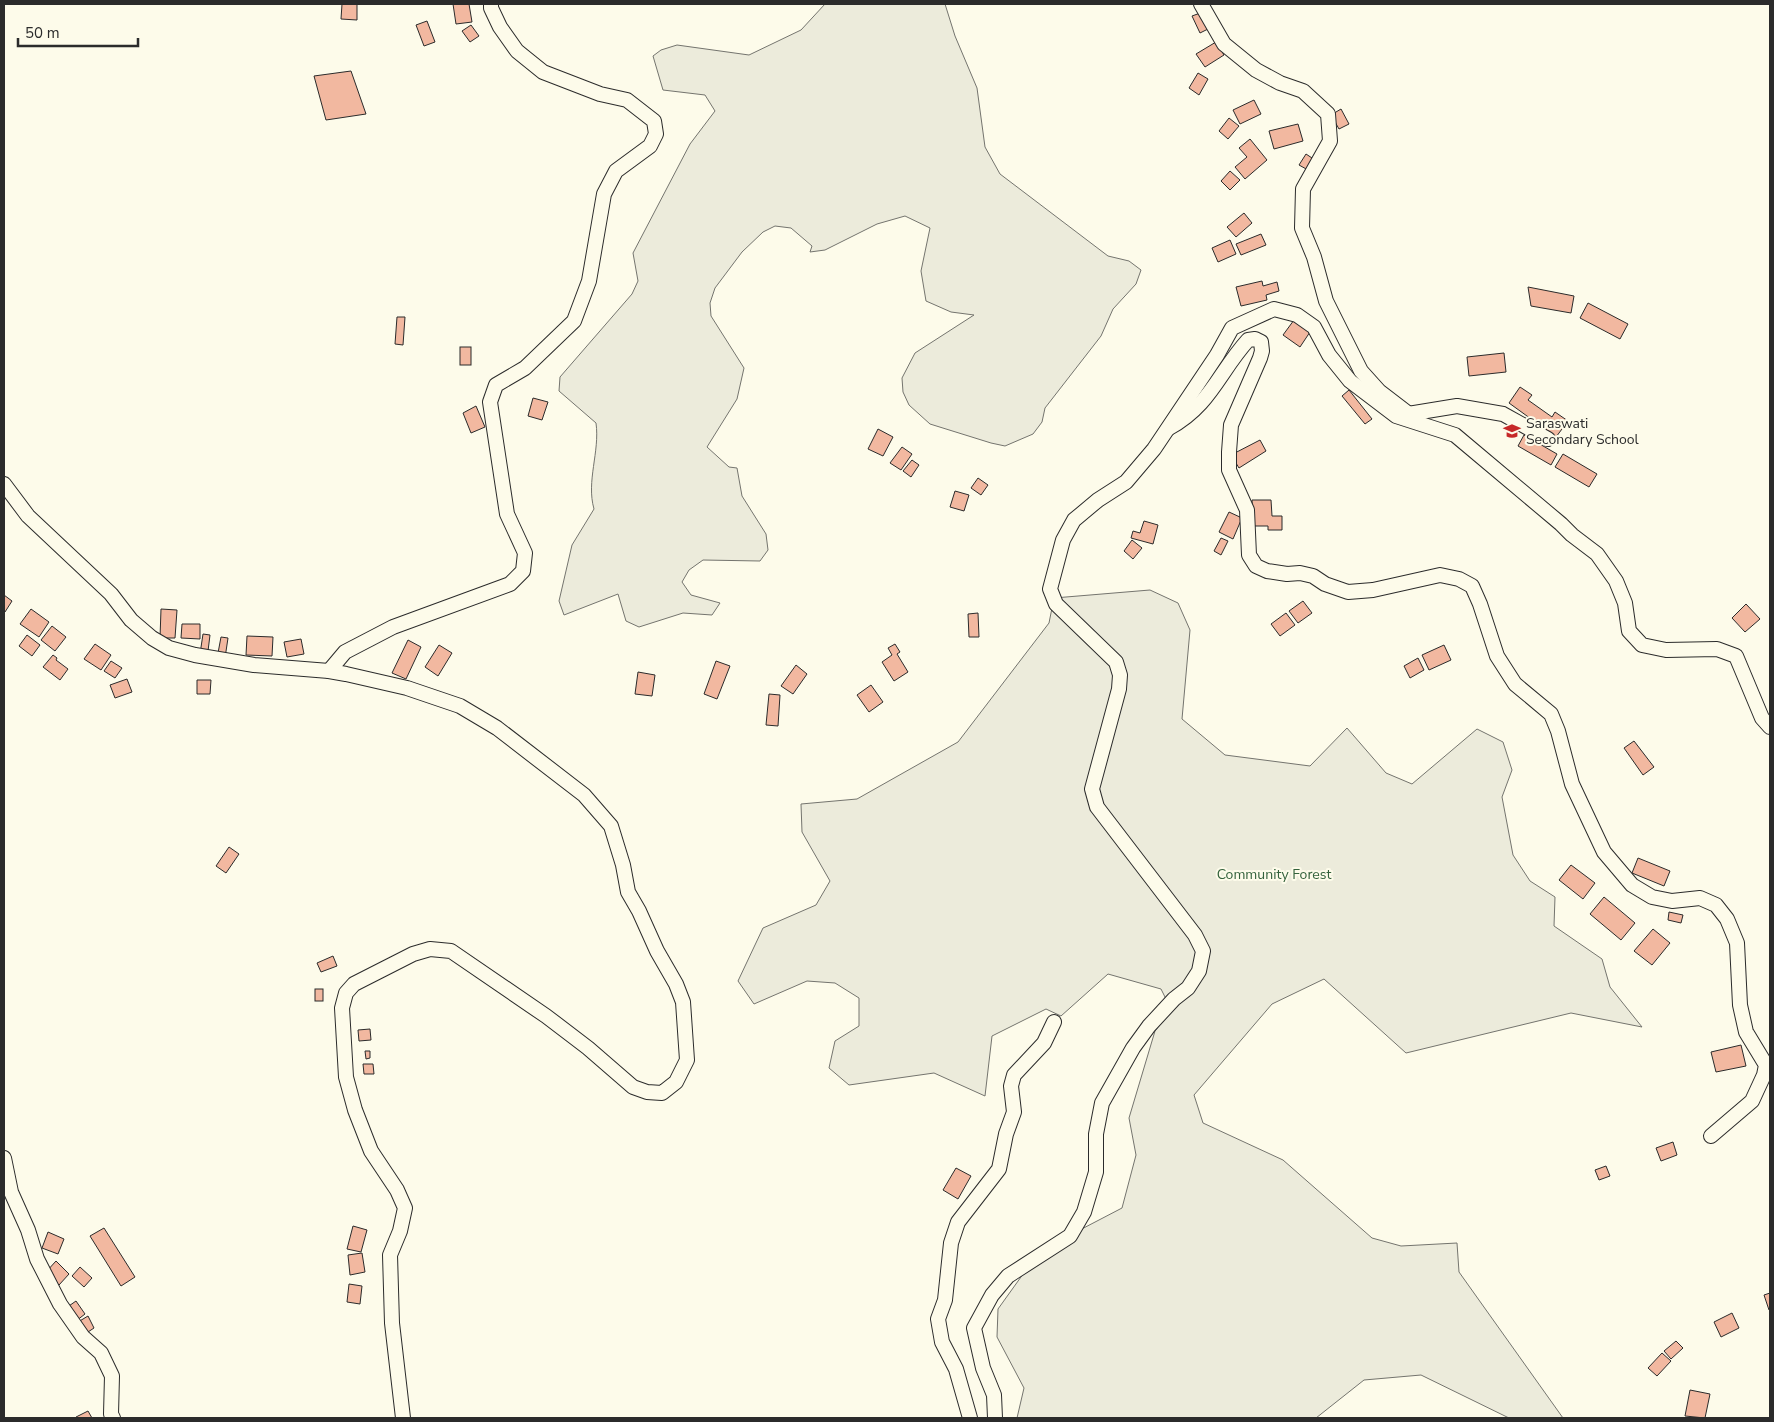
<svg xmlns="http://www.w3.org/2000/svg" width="1774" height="1422" font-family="'Nunito Sans',sans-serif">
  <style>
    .green { fill: #ecebdb; stroke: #74746e }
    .building { fill: #f2b8a0; stroke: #2b2b2b }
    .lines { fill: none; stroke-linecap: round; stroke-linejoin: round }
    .street-casing { stroke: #2b2b2b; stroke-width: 16 }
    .street { stroke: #fdfbea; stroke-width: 14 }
    .labels { text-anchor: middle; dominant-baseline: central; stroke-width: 4; stroke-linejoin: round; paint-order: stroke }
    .poi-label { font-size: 14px; fill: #2b2b2b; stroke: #fdfbea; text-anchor: start }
    .park-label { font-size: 14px; fill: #34623c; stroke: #fdfbea }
  </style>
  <rect width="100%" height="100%" fill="#fdfbea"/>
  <g class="green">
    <path d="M 825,4 L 945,4 L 955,36 L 977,88 L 985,147 L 1000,174 L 1108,256 L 1129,261 L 1141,270 L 1136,284 L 1113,309 L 1101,336 L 1045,408 L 1042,422 L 1033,434 L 1005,446 L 991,443 L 930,424 L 909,405 L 903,392 L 902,378 L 915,353 L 974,315 L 951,312 L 926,301 L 921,271 L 930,228 L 905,216 L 877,224 L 825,250 L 810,252 L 812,246 L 791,228 L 775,226 L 763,232 L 742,252 L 715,288 L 710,303 L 711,316 L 744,368 L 737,399 L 707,447 L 729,467 L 737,468 L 742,496 L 766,534 L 768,550 L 760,561 L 703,560 L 689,570 L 682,582 L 691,595 L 720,603 L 712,615 L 683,613 L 639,627 L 626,621 L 618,594 L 564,615 L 559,601 L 572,545 L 594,509 C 586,481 600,452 596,423 L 559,391 L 560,377 L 632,294 L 638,281 L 633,253 L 690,144 L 715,111 L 705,95 L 663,90 L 653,56 L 661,50 L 677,45 L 749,55 L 801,30 Z"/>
    <polygon points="1150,590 1178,603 1190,630 1182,719 1225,755 1310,766 1347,728 1386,773 1412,784 1477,729 1503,742 1512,770 1502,797 1513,855 1530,881 1555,897 1554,926 1602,959 1610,987 1642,1027 1571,1013 1406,1053 1324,979 1272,1004 1194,1095 1203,1123 1283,1160 1372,1238 1401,1246 1457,1243 1459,1272 1563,1418 1509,1418 1421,1375 1364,1380 1316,1418 1017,1418 1024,1388 997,1337 998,1309 1031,1263 1051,1245 1122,1208 1136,1155 1129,1118 1155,1031 1171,1009 1161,989 1108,974 1061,1016 1046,1009 992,1036 985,1096 934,1073 849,1085 829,1068 835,1041 859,1026 859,998 835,983 807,981 754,1004 738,981 763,928 816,905 830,881 802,832 801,804 857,799 958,742 1049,623 1054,598"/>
  </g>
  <g class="building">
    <polygon points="342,4 357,4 357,20 341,19"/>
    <polygon points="453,4 469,4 472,22 456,24"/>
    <polygon points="1203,12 1210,28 1200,33 1192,16"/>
    <polygon points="427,21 435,42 424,46 416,25"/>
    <polygon points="471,25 479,36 470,42 462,31"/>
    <polygon points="1216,42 1224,55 1205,67 1196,54"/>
    <polygon points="351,71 366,114 326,120 314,76"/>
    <polygon points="1198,73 1208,79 1199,95 1189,88"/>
    <polygon points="1254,100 1261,114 1240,124 1233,110"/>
    <polygon points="1341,109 1349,124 1339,129 1331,115"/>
    <polygon points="1229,118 1239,126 1228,139 1219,131"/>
    <polygon points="1298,124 1303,141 1274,149 1269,131"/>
    <polygon points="1250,139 1267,160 1245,179 1235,167 1247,157 1239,148"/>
    <polygon points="1306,154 1315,160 1308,170 1299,165"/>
    <polygon points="1230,171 1240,180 1230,190 1221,181"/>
    <polygon points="1244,213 1252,223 1236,237 1227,227"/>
    <polygon points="1261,234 1266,245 1241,255 1236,244"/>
    <polygon points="1230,240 1236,254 1218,262 1212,248"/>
    <polygon points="1262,281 1263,286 1277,282 1279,291 1266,295 1267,300 1241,306 1236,287"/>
    <polygon points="1528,287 1574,296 1571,313 1531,306"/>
    <polygon points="1588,303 1628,324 1620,339 1580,318"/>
    <polygon points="397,317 405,317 403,345 395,344"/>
    <polygon points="1294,320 1310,332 1300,347 1283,335"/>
    <rect x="460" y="347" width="11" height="18"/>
    <polygon points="1504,353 1506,372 1469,376 1467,357"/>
    <polygon points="1520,387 1532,395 1528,400 1552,417 1555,412 1568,421 1556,437 1509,403"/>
    <polygon points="1349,390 1372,419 1365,424 1342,396"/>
    <polygon points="533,398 548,402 542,420 528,416"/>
    <polygon points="476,406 485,427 471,433 463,413"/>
    <polygon points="878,429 893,437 883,456 868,449"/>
    <polygon points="1524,435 1557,454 1551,465 1518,446"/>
    <polygon points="1260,440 1266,451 1239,468 1231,455"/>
    <polygon points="902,447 912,454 901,470 890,463"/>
    <polygon points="1563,454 1597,474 1589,487 1555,467"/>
    <polygon points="912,460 919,465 911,477 903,471"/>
    <polygon points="978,478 988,485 981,495 971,488"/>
    <polygon points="955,491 969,495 964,511 950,507"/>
    <polygon points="1252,500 1271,500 1272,516 1282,516 1282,530 1268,530 1268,526 1253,526"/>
    <polygon points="1229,512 1242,518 1233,539 1219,532"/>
    <polygon points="1144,521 1158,525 1153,544 1131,538 1133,531 1140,533"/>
    <polygon points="1221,538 1228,541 1221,555 1214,551"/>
    <polygon points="1132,540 1142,548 1133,559 1124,551"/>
    <polygon points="4,595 12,601 5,612 4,611"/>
    <polygon points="1303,601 1312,613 1298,623 1289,611"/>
    <polygon points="1746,604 1760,619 1745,632 1732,618"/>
    <polygon points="31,609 49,622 39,637 20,624"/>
    <polygon points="161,609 177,610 175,638 160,638"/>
    <polygon points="978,613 979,637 969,637 968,614"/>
    <polygon points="1286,613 1295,625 1280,636 1271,624"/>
    <polygon points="182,624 200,624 200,639 181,638"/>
    <polygon points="52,626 66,637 55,651 41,640"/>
    <polygon points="203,634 210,635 208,651 218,653 221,637 228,638 225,658 200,654"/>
    <polygon points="27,635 40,645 32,656 19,646"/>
    <polygon points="247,636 273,637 272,656 246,655"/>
    <polygon points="301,639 304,654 287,657 284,642"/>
    <polygon points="408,640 421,647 406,679 392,673"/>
    <polygon points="95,644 111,655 101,670 84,659"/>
    <polygon points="895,644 900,652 897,654 908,672 894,681 882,662 892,655 888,648"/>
    <polygon points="439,645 452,653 438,676 425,667"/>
    <polygon points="1444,645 1451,660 1429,670 1422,655"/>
    <polygon points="53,655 57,658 56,660 68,669 60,680 43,667"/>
    <polygon points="1418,658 1424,670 1410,678 1404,666"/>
    <polygon points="111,661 122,668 115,678 104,671"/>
    <polygon points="716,661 730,666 717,699 704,694"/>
    <polygon points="796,665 807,674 793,694 781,686"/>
    <polygon points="638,672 655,675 652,696 635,694"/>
    <polygon points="127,679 132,692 115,698 110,685"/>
    <polygon points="197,680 211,680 210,694 197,694"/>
    <polygon points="871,685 883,702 869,712 857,695"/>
    <polygon points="769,694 780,695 778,726 766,725"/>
    <polygon points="1634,741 1654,767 1643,775 1624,748"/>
    <polygon points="229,847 239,854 226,873 216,866"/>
    <polygon points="1638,858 1670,871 1664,886 1632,873"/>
    <polygon points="1571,865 1595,883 1583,899 1559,880"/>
    <polygon points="1604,897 1635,923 1621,940 1590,914"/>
    <polygon points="1669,912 1683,915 1681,923 1668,920"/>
    <polygon points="1653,929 1670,943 1652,965 1634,951"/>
    <polygon points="333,956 337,966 321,972 317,963"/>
    <rect x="315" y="989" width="8" height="12"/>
    <polygon points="370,1029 371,1040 359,1041 358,1030"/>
    <polygon points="1741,1045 1746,1066 1716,1072 1711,1052"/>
    <polygon points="365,1051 370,1051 370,1058 366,1059"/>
    <polygon points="363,1064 373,1064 374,1074 364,1074"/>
    <polygon points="1673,1142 1677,1155 1661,1161 1656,1148"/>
    <polygon points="1606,1166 1610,1176 1599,1180 1595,1170"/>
    <polygon points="956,1168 971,1176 958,1199 943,1190"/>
    <polygon points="353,1226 367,1230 361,1252 347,1249"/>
    <polygon points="104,1228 135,1277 121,1286 90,1236"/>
    <polygon points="48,1232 64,1239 58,1254 42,1248"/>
    <polygon points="362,1253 365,1272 350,1275 348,1255"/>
    <polygon points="56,1261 69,1274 59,1285 46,1272"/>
    <polygon points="80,1267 92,1278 84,1287 72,1276"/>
    <polygon points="349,1284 362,1286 360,1304 347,1302"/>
    <polygon points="1770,1293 1770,1310 1769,1310 1764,1295"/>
    <polygon points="76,1301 85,1314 76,1321 66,1308"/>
    <polygon points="1732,1313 1739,1328 1721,1337 1714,1322"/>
    <polygon points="88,1316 94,1328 85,1334 78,1322"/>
    <polygon points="1676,1341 1683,1348 1671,1359 1664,1351"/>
    <polygon points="1662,1353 1671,1361 1657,1376 1648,1368"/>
    <polygon points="1690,1390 1710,1394 1705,1418 1685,1416"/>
    <polygon points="88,1411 92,1418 77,1418 76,1417"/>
  </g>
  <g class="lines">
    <g class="street-casing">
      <g id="street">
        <polyline points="1201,4 1224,44 1256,70 1280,83 1303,91 1328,114 1330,141 1303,189 1302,228 1314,257 1326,301 1361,371 1379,391 1409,414"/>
        <polyline points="1402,415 1457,406 1503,414 1548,439"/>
        <path d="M 1169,428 C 1210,406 1219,372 1248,340 L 1255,339 L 1261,342 L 1262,351 L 1260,358 L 1231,425 L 1229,452 L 1229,470 L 1247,510 L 1249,555 L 1256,566 L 1267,571 L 1287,574 L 1300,573 L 1313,576 L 1325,584 L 1348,592 L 1373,590 L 1440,575 L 1459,579 L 1472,586 L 1480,604 L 1497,656 L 1515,684 L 1551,714 L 1558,731 L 1572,784 L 1604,852 L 1632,885 L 1652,897 L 1672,901 L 1700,898 L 1716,905 L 1727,919 L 1737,943 L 1740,1005 L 1746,1032 L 1766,1065 L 1764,1075 L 1752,1101 L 1711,1136"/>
        <polyline points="4,484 28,516 111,594 131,620 152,638 169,648 195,655 254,665 329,671 346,674 407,688 460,706 497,728 584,795 611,826 623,865 628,892 639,911 657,951 676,984 683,1002 687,1060 676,1082 662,1093 647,1092 633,1087 588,1048 546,1016 451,951 430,949 413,954 354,984 346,993 342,1008 346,1077 355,1110 371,1151 397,1190 405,1208 400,1231 390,1255 392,1323 403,1418"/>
        <polyline points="329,671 345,652 393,627 510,584 523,571 525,553 507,514 490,402 496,385 525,368 574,321 589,281 604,194 616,171 650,146 656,134 654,121 627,100 600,94 543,72 517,51 500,27 491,8 491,4"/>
        <polyline points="4,1158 11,1192 28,1230 37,1259 60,1304 83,1337 101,1353 112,1376 111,1414 113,1418"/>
        <polyline points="970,1418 956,1369 942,1342 938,1319 945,1300 951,1243 958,1222 999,1169 1006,1134 1014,1112 1011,1086 1014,1075 1044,1043 1054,1022"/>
        <polyline points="995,1418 994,1395 983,1368 974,1328 992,1295 1008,1276 1070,1236 1084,1212 1096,1172 1096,1134 1102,1103 1133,1048 1149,1026 1174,999 1188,988 1199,971 1203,951 1195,935 1097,807 1092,789 1119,689 1120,675 1116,662 1056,604 1050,589 1063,540 1074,520 1098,500 1126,482 1154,449 1217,355 1232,328 1274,309 1297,315 1314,327 1329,355 1350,381 1396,416 1455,435 1561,524 1572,535 1597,554 1616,581 1625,603 1629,631 1642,645 1666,650 1717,649 1736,656 1762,718 1770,727"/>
      </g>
    </g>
    <use href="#street" class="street"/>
  </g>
  <defs>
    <g id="school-bare" transform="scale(1.35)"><path d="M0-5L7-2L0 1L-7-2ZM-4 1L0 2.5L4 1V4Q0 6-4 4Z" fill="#c62828" stroke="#fdfbea" stroke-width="2.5" paint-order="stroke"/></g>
  </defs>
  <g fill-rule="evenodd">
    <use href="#school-bare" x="1512" y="431"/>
  </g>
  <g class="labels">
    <g class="poi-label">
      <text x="1526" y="423">Saraswati<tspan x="1526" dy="16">Secondary School</tspan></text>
    </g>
    <g class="park-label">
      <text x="1274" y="874">Community Forest</text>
    </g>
  </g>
  <rect width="1774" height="1422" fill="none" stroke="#2b2b2b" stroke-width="10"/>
  <path d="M18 38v8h120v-8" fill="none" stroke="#2b2b2b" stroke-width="2.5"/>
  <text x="25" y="38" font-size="15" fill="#2b2b2b" stroke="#fdfbea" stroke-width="4" paint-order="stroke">50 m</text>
</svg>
